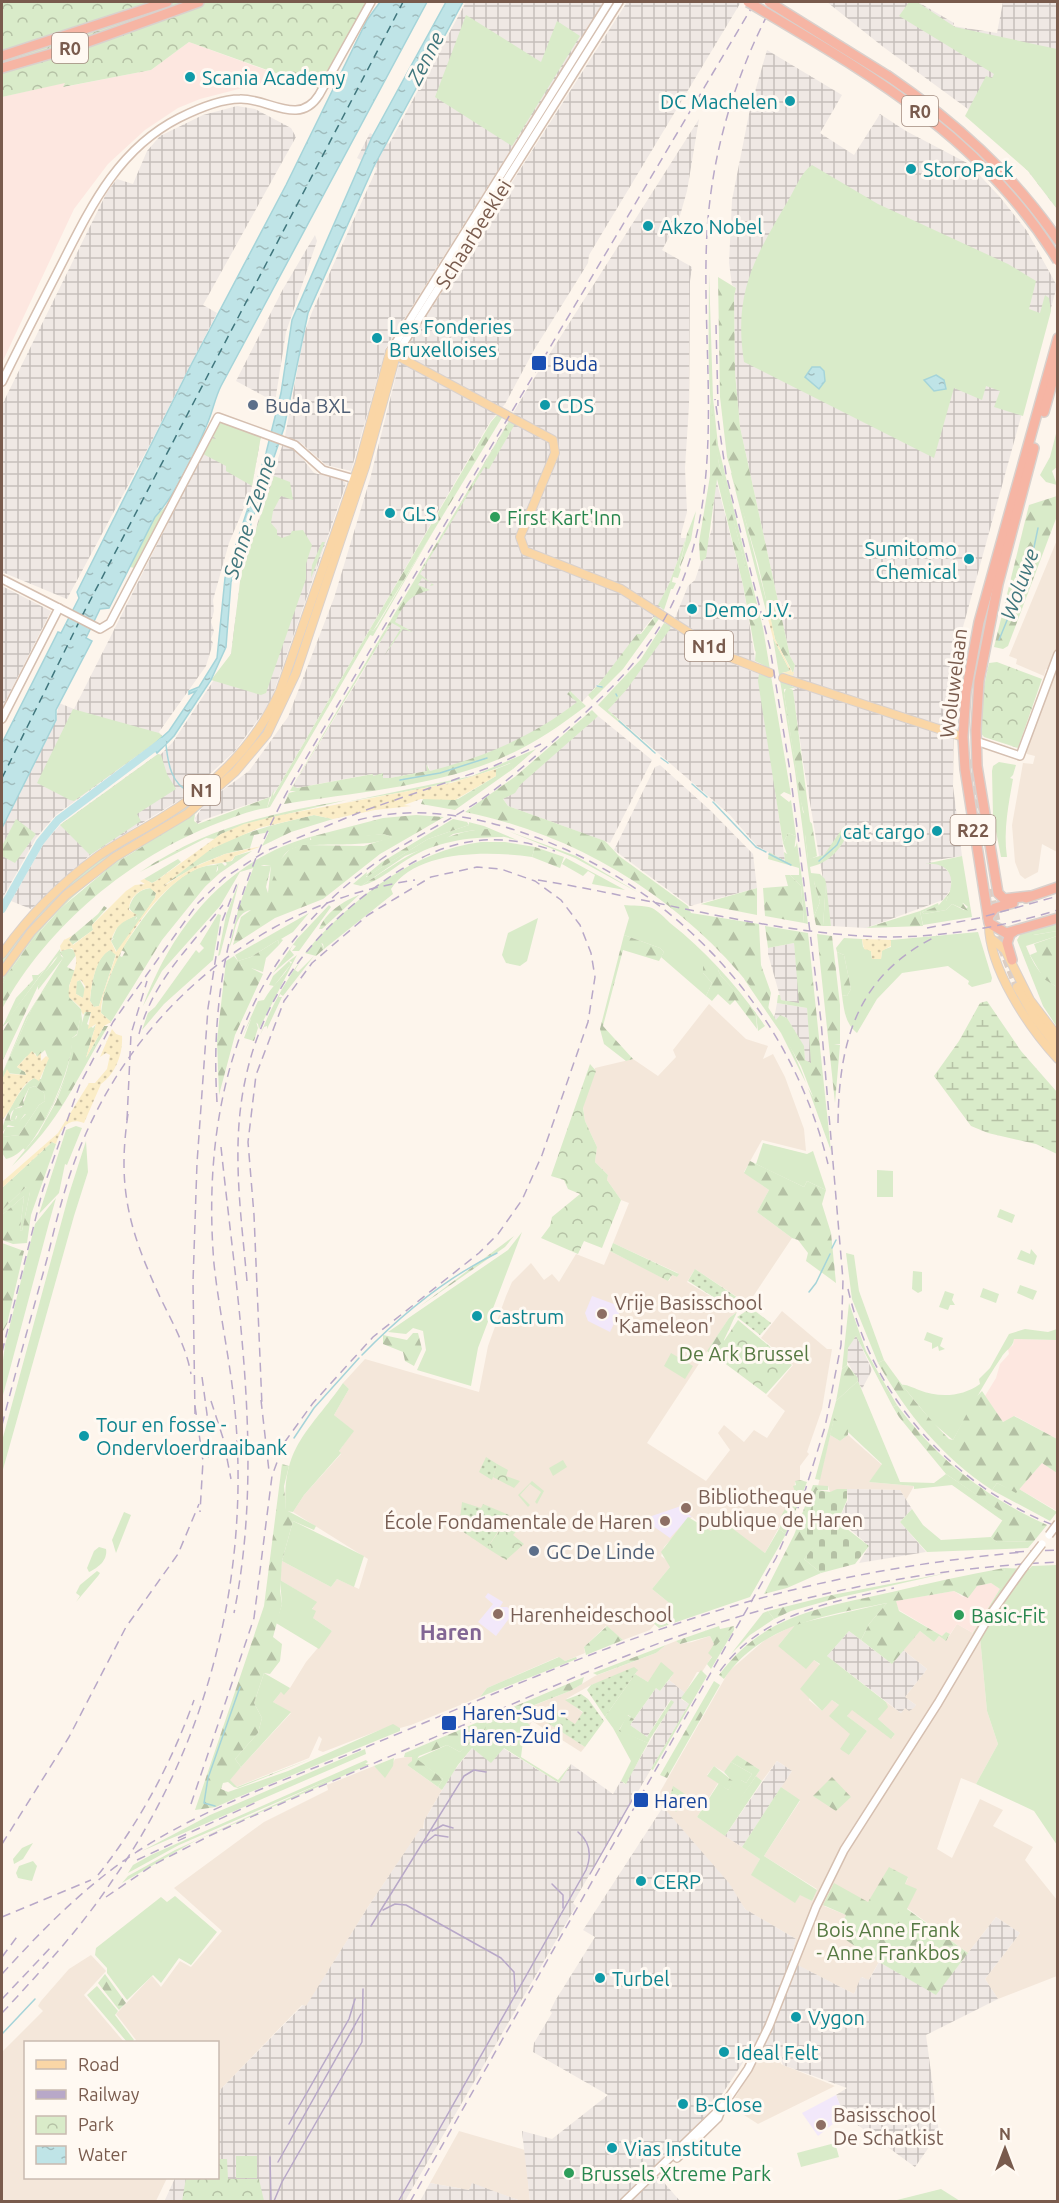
<svg xmlns="http://www.w3.org/2000/svg" width="1059" height="2203" font-family="Ubuntu,sans-serif">
  <style>
    .residential { fill: #f4e7da; fill-rule: evenodd }
    .commercial { fill: #fde7e0 }
    .industrial { fill: url(#industrial-grid) }
    .education { fill: #f2e8fa }
    .grass { fill: #d9ebc9 }
    .forest { fill: url(#forest-firs) }
    .wetland { fill: url(#wetland-marsh) }
    .sand { fill: url(#sand-dots); fill-rule: evenodd }
    .cemetery { fill: url(#cemetery-stones) }
    .park { fill: url(#park-crowns) }
    .garden { fill: url(#garden-dots) }
    .water { fill: url(#water-ripples); stroke: #a5d4d9; stroke-width: 1.5 }
    .lines { fill: none; stroke-linecap: round; stroke-linejoin: round }
    .stream { stroke: #a5d4d9; stroke-width: 1.5 }
    .river { stroke: #bfe4e7; stroke-width: 8 }
    .ferry { stroke: #40767d; stroke-width: 1.5; stroke-dasharray: 8 6; stroke-linecap: butt }
    .primary-tunnel { stroke: #dccec4; stroke-width: 8; stroke-dasharray: 8 4; stroke-linecap: butt }
    .highway-tunnel { stroke: #dccec4; stroke-width: 9; stroke-dasharray: 9 4.5; stroke-linecap: butt }
    .secondary-casing { stroke: #d5bfb0; stroke-width: 10 }
    .primary-casing { stroke: #d9d1cd; stroke-width: 10 }
    .highway-casing { stroke: #d9d1cd; stroke-width: 12 }
    .secondary { stroke: #fff; stroke-width: 7 }
    .primary { stroke: #fad6a6; stroke-width: 8 }
    .highway { stroke: #f6b5a4; stroke-width: 9 }
    .tram { stroke: #b8a8c8; stroke-width: 1.5 }
    .rail { stroke: #b8a8c8; stroke-width: 1.5; stroke-dasharray: 9 6; stroke-linecap: butt }
    .secondary-bridge-casing { stroke: #d5bfb0; stroke-width: 10; stroke-linecap: butt }
    .highway-bridge-casing { stroke: #d9d1cd; stroke-width: 12; stroke-linecap: butt }
    .secondary-bridge { stroke: #fff; stroke-width: 7 }
    .highway-bridge { stroke: #f6b5a4; stroke-width: 9 }
    .culture-dot { fill: #0f9aa8; stroke: #fff9f2; stroke-width: 2 }
    .transit-dot { fill: #1a4fb4; stroke: #fff9f2; stroke-width: 2 }
    .service-dot { fill: #5c6f8a; stroke: #fff9f2; stroke-width: 2 }
    .leisure-dot { fill: #2e9e5b; stroke: #fff9f2; stroke-width: 2 }
    .education-dot { fill: #8d6e63; stroke: #fff9f2; stroke-width: 2 }
    .labels { text-anchor: middle; dominant-baseline: central; stroke-width: 6; stroke-linejoin: round; paint-order: stroke }
    .shield { fill: #fff9f2; stroke: #a18a7e; stroke-width: 1.5 }
    .shield-label { font-size: 18px; font-weight: bold; fill: #795b4d }
    .culture-label { font-size: 20px; fill: #0d838f; stroke: #fff9f2; text-anchor: start }
    .street-label { font-size: 20px; fill: #795b4d; stroke: #fff9f2 }
    .transit-label { font-size: 20px; fill: #164399; stroke: #fff9f2; text-anchor: start }
    .service-label { font-size: 20px; fill: #4e5e75; stroke: #fff9f2; text-anchor: start }
    .leisure-label { font-size: 20px; fill: #27864d; stroke: #fff9f2; text-anchor: start }
    .education-label { font-size: 20px; fill: #785e54; stroke: #fff9f2; text-anchor: start }
    .park-label { font-size: 20px; fill: #557942; stroke: #fff9f2 }
    .water-label { font-size: 21px; font-style: italic; fill: #40767d; stroke: #fff9f2 }
    .quarter-label { font-size: 22px; font-weight: bold; fill: #826694; stroke: #fff9f2 }
  </style>
  <defs>
    <pattern id="industrial-grid" width="8" height="8" patternUnits="userSpaceOnUse" patternTransform="scale(1.5)"><rect width="8" height="8" fill="#efe8e4"/><path d="M0 4h8M4 0v8" fill="none" stroke="#c6bfbb"/></pattern>
    <pattern id="forest-firs" width="22" height="20" patternUnits="userSpaceOnUse" patternTransform="scale(1.5)"><rect width="22" height="20" fill="#d9ebc9"/><path d="M5 1l3.5 6h-7zM16 11l3.5 6h-7z" fill="#b5c1a5"/></pattern>
    <pattern id="wetland-marsh" width="20" height="14" patternUnits="userSpaceOnUse" patternTransform="scale(1.5)"><rect width="20" height="14" fill="#d9ebc9"/><path d="M1 5h8M5 5V1M11 12h8M15 12V8" fill="none" stroke="#b5c1a5"/></pattern>
    <pattern id="sand-dots" width="8" height="8" patternUnits="userSpaceOnUse" patternTransform="scale(1.5)"><rect width="8" height="8" fill="#fbedc7"/><path d="M2 2h.1M6 6h.1" fill="none" stroke="#d0c3a4" stroke-width="1.8" stroke-linecap="round"/></pattern>
    <pattern id="cemetery-stones" width="16" height="16" patternUnits="userSpaceOnUse" patternTransform="scale(1.5)"><rect width="16" height="16" fill="#d9ebc9"/><path d="M2 7V4a2 2 0 0 1 4 0v3zM10 15v-3a2 2 0 0 1 4 0v3z" fill="#b5c1a5"/></pattern>
    <pattern id="park-crowns" width="20" height="18" patternUnits="userSpaceOnUse" patternTransform="scale(1.5)"><rect width="20" height="18" fill="#d9ebc9"/><path d="M2 6a3 3 0 1 1 6 0M12 15a3 3 0 1 1 6 0" fill="none" stroke="#b5c1a5"/></pattern>
    <pattern id="garden-dots" width="8" height="8" patternUnits="userSpaceOnUse" patternTransform="scale(1.5)"><rect width="8" height="8" fill="#d9ebc9"/><path d="M2 2h.1M6 6h.1" fill="none" stroke="#b5c1a5" stroke-width="1.8" stroke-linecap="round"/></pattern>
    <pattern id="water-ripples" width="26" height="14" patternUnits="userSpaceOnUse" patternTransform="scale(1.5)"><rect width="26" height="14" fill="#bfe4e7"/><path d="M2 4q2-2 4 0t4 0M15 11q2-2 4 0t4 0" fill="none" stroke="#a0bcbd"/></pattern>
  </defs>
  <rect width="100%" height="100%" fill="#fdf5ec"/>
  <g class="residential">
    <polygon points="1057,540 1057,852 1042,844 1038,872 1025,879 1020,875 1015,862 1012,825 1023,763 1033,764 1035,756 1027,754 1026,751 1054,673 1046,669 1044,676 1016,664 1017,659 1009,656"/>
    <polygon points="709,1004 746,1039 768,1046 763,1059 773,1054 785,1077 804,1129 806,1151 762,1140 744,1172 769,1190 757,1212 792,1238 748,1304 695,1269 687,1282 737,1312 729,1318 647,1443 706,1481 730,1450 718,1433 724,1425 744,1442 754,1430 767,1438 785,1411 767,1396 793,1365 761,1338 782,1311 827,1349 832,1349 822,1409 807,1452 809,1454 800,1466 800,1480 795,1481 794,1502 781,1518 783,1520 765,1553 719,1520 711,1532 692,1517 664,1547 661,1556 670,1562 670,1567 652,1589 673,1606 652,1621 655,1624 650,1630 623,1640 606,1626 584,1647 585,1653 565,1661 558,1657 487,1688 480,1697 411,1725 400,1728 393,1725 323,1752 318,1750 322,1739 319,1736 309,1758 236,1787 228,1781 291,1713 273,1702 281,1692 290,1688 306,1662 332,1631 313,1618 312,1610 316,1602 280,1580 282,1561 331,1587 337,1579 359,1589 368,1559 293,1512 304,1495 341,1454 339,1451 353,1431 334,1415 349,1389 343,1383 365,1359 479,1392 488,1346 506,1296 512,1282 531,1263 544,1280 552,1274 559,1282 576,1254 604,1265 610,1251 669,1281 672,1275 677,1277 678,1273 613,1243 629,1203 621,1200 607,1180 608,1175 595,1162 597,1147 585,1121 583,1107 595,1068 633,1059 658,1076 676,1057 673,1050"/>
    <polygon points="830,1435 840,1441 848,1435 882,1465 869,1482 914,1486 906,1500 900,1490 845,1489 830,1492 828,1486 818,1486"/>
    <path d="M 796,1624 L 778,1646 L 814,1660 L 820,1665 L 809,1700 L 822,1711 L 832,1700 L 840,1706 L 850,1734 L 849,1755 L 867,1731 L 847,1716 L 852,1709 L 892,1738 L 895,1734 L 878,1719 L 887,1707 L 886,1702 L 901,1713 L 905,1708 L 911,1709 L 916,1705 L 905,1697 L 927,1669 L 903,1650 L 920,1631 L 934,1642 L 939,1636 L 946,1641 L 957,1624 L 980,1637 L 987,1711 L 998,1744 L 976,1784 L 961,1778 L 937,1849 L 952,1858 L 980,1799 L 1003,1810 L 993,1826 L 1033,1847 L 1025,1860 L 1057,1900 L 1057,1976 L 998,1999 L 985,1979 L 1020,1933 L 996,1917 L 968,1953 L 907,1908 L 905,1884 L 908,1878 L 868,1902 L 824,1906 L 846,1915 L 838,1934 L 879,1962 L 868,1981 L 862,1977 L 854,1994 L 789,1961 L 796,1939 L 746,1910 L 656,1799 L 729,1671 L 765,1640 ZM 737,1755 L 760,1770 L 756,1776 L 762,1781 L 777,1761 L 792,1771 L 781,1787 L 800,1801 L 764,1856 L 817,1889 L 812,1901 L 800,1894 L 795,1902 L 752,1875 L 760,1859 L 697,1817 L 718,1783 L 707,1775 L 714,1766 L 724,1772 Z"/>
    <polygon points="710,1636 714,1644 712,1656 702,1672 697,1672 685,1693 669,1680 674,1673 648,1682 635,1674 638,1670 591,1685 566,1699 583,1713 575,1725 549,1707 535,1714 585,1747 581,1752 532,1721 530,1725 515,1713 570,1691 595,1676 656,1653 666,1645 676,1641 680,1644 692,1642"/>
    <polygon points="412,1756 413,1761 407,1765 442,1790 424,1821 423,1830 421,1829 368,1907 306,2007 302,2005 218,2092 218,2042 135,2042 136,2040 116,2014 152,1976 161,1987 180,1961 191,1967 222,1931 174,1888 264,1822 328,1790 327,1785 374,1766 385,1777 395,1759"/>
    <polygon points="91,1955 106,1971 84,1995 124,2042 26,2042 26,2178 167,2178 156,2201 2,2201 2,2052 43,2011 38,2006 41,2001 69,1969"/>
    <polygon points="764,2051 779,2055 781,2064 835,2086 758,2124 730,2106"/>
    <polygon points="459,2131 525,2150 530,2201 521,2201 472,2184 469,2190 430,2183"/>
  </g>
  <g class="commercial">
    <polygon points="189,42 285,77 200,99 178,108 145,130 108,164 74,209 2,363 2,97 66,82 64,87 151,70"/>
    <polygon points="1057,1337 1057,1439 1015,1416 1003,1422 985,1396 996,1378 1000,1364 1009,1354 1008,1349 1013,1345 1014,1339 1056,1340"/>
    <polygon points="1042,1463 1057,1473 1057,1511 1019,1489"/>
    <polygon points="991,1583 1000,1589 973,1633 957,1624 950,1634 946,1632 942,1636 899,1610 895,1601 954,1591 963,1597 977,1586"/>
  </g>
  <g class="industrial">
    <polygon points="466,2 604,2 386,348 351,471 326,465 301,443 285,436 304,334 312,312 377,168 357,158 370,133 389,144"/>
    <polygon points="627,2 741,2 589,255 588,263 534,350 505,404 490,422 277,789 270,797 203,820 197,824 195,818 205,803 249,771 288,717 334,598 370,479 401,356"/>
    <polygon points="827,2 918,2 954,23 953,26 997,33 1003,2 1057,2 1057,209 1028,171 972,112 882,46"/>
    <polygon points="767,50 842,95 820,133 854,155 880,114 906,131 969,164 1000,197 1027,231 1057,286 963,627 954,691 953,786 962,856 929,861 942,865 951,875 951,889 943,900 866,928 831,926 803,762 793,690 795,690 791,684 795,665 790,656 740,427 735,373 734,297 736,288 732,285 729,263 732,200 750,109"/>
    <polygon points="237,106 255,109 291,128 296,137 203,305 217,313 148,448 67,599 2,572 2,405 107,192 117,179 133,184 147,151 160,136 203,115"/>
    <polygon points="699,119 687,191 679,219 662,250 692,267 690,281 689,405 685,468 687,512 681,534 681,538 686,538 669,584 659,604 664,610 659,619 653,617 619,661 582,702 570,691 578,702 543,727 512,744 472,761 442,769 430,771 428,764 428,771 390,778 383,778 383,774 373,776 372,774 296,788 293,786 358,680 526,391"/>
    <polygon points="315,235 317,241 286,332 275,402 236,381 283,289"/>
    <polygon points="219,422 261,436 251,491 229,543 213,600 214,611 211,622 214,631 211,639 213,643 206,666 159,732 163,737 56,815 36,838 2,899 2,828 56,720 59,703 74,709"/>
    <polygon points="283,443 294,448 314,473 343,480 346,484 270,703 235,751 186,796 90,855 31,909 11,901 44,843 60,825 158,754 161,754 173,742 231,654 241,575"/>
    <polygon points="716,479 743,585 756,665 730,654 675,618 688,586 695,580 712,529"/>
    <polygon points="2,586 51,611 2,708"/>
    <polygon points="671,626 720,659 759,674 785,861 757,846 729,814 608,710"/>
    <polygon points="598,716 652,760 610,843 508,806 503,799"/>
    <polygon points="660,765 711,811 753,854 757,888 690,906 614,850 655,767"/>
    <polygon points="794,943 800,1004 781,1000 768,954 768,948"/>
    <polygon points="777,1003 807,1008 812,1064 805,1060 804,1047 787,1018 780,1015 775,1021 774,1019"/>
    <polygon points="856,1335 872,1370 862,1389 846,1359 848,1348"/>
    <polygon points="847,1489 900,1490 912,1509 900,1522 926,1552 859,1563 869,1546 845,1525 845,1518 841,1514 848,1500"/>
    <polygon points="849,1631 892,1664 903,1650 927,1669 905,1697 916,1705 914,1708 909,1711 905,1708 901,1713 827,1656"/>
    <polygon points="669,1680 685,1693 681,1699 689,1704 573,1903 576,1906 405,2201 164,2202 175,2178 218,2178 218,2092 303,2005 306,2006 368,1907 421,1828 424,1829 424,1821 451,1775 472,1748 477,1752 503,1748 559,1783 571,1764 613,1794 621,1781 625,1784 673,1702 670,1700 647,1737 630,1725 656,1688 660,1691"/>
    <polygon points="777,1761 792,1771 742,1847 725,1836"/>
    <polygon points="663,1807 729,1883 745,1909 796,1939 790,1961 854,1994 861,1977 869,1980 879,1962 936,1994 996,1917 1020,1933 985,1979 998,1999 926,2035 939,2133 915,2167 844,2115 836,2095 847,2088 783,2065 779,2055 764,2051 755,2044 715,2105 685,2139 653,2170 680,2201 530,2201 522,2131 552,2139 608,2095 533,2052 534,2043 552,2013 550,2011 555,2001 595,1937 583,1930"/>
    <polygon points="430,2183 469,2190 472,2183 521,2201 420,2201"/>
  </g>
  <g class="education">
    <polygon points="592,1296 622,1307 610,1332 588,1321 585,1313"/>
    <polygon points="684,1505 685,1511 692,1517 689,1517 670,1538 643,1519"/>
    <polygon points="488,1593 503,1602 500,1607 507,1607 514,1612 496,1636 478,1622 493,1604 485,1597"/>
    <polygon points="836,2095 844,2115 818,2136 802,2113"/>
  </g>
  <g class="grass">
    <polygon points="909,2 917,2 955,27 1057,49 1057,209 1028,171 965,116 986,76 992,78 994,74 899,16"/>
    <polygon points="466,15 541,62 557,21 580,36 512,146 435,97"/>
    <path d="M 812,165 L 878,204 L 1008,264 L 1036,281 L 1029,309 L 1040,313 L 1045,295 L 1049,298 L 1051,311 L 1023,416 L 994,407 L 1000,391 L 986,386 L 982,400 L 954,388 L 934,458 L 744,362 C 733,292 755,257 789,199 C 795,189 802,171 812,165 Z"/>
    <path d="M 709,272 L 713,398 L 718,445 L 763,628 L 791,795 L 784,792 L 780,795 L 789,802 L 791,800 L 796,836 L 788,833 L 783,843 L 758,681 L 759,674 L 770,677 L 769,668 L 755,661 C 762,597 730,522 717,454 C 706,394 709,333 709,272 Z"/>
    <polygon points="220,421 261,436 252,486 226,471 226,466 203,454 211,438 216,439 212,435"/>
    <polygon points="1057,430 1057,467 1052,471 1057,485 1046,482 1040,475 1050,457"/>
    <polygon points="733,472 770,615 767,615 731,473"/>
    <polygon points="274,476 290,482 293,500 281,496 273,511 271,523 277,530 277,535 282,538 290,535 292,531 303,530 312,545 306,564 306,579 266,693 261,695 211,680 231,654 241,574"/>
    <polygon points="167,505 135,568 130,567 155,517"/>
    <polygon points="438,523 373,636 370,635 270,807 267,808 274,789 273,796 370,629 373,631 377,626"/>
    <polygon points="686,538 679,568 681,569 678,578 673,577 672,582 676,583 673,589 671,589 664,610 658,605 669,584"/>
    <polygon points="322,542 325,542 311,578 312,565"/>
    <polygon points="664,623 671,626 670,629 627,689 608,710 655,752 598,705 641,659"/>
    <polygon points="386,628 388,629 282,804"/>
    <path d="M 773,638 L 790,671 L 782,673 L 784,682 L 795,688 L 784,689 L 784,693 L 803,812 L 812,824 L 805,835 L 808,859 L 824,855 L 844,826 L 849,829 C 843,848 829,863 810,867 L 811,873 L 820,874 L 825,879 L 814,882 L 820,902 L 814,916 L 795,771 Z"/>
    <polygon points="73,709 159,733 163,737 74,801 70,800 37,783"/>
    <polygon points="251,746 253,748 246,757 192,806 91,871 2,968 2,958 48,902 100,858 166,818"/>
    <path d="M 536,749 L 513,769 L 510,763 C 458,785 402,792 346,802 L 472,776 Z"/>
    <polygon points="158,754 161,755 167,774 176,789 137,814 141,821 90,855 60,825"/>
    <path d="M 999,762 L 1016,765 L 1013,775 L 1010,778 L 1013,779 C 1009,802 1003,830 1007,857 L 1001,857 L 993,816 L 992,771 L 993,766 Z"/>
    <path d="M 205,803 C 187,827 156,838 130,854 C 78,886 32,932 2,985 C 2,972 14,959 21,949 C 74,883 135,848 205,803 Z"/>
    <polygon points="453,818 484,826 517,840 474,830 453,834 441,842 405,856 361,886 353,884 367,872 366,877 428,839 469,825 469,822"/>
    <polygon points="508,831 576,856 639,893 575,858"/>
    <path d="M 384,834 L 392,837 C 365,851 302,838 287,852 C 275,862 278,883 268,893 L 271,866 L 264,865 L 240,872 L 220,906 L 162,971 L 143,1006 C 172,927 227,860 310,837 L 310,840 Z"/>
    <path d="M 481,842 L 505,842 L 535,847 L 532,857 C 490,851 417,849 391,889 L 393,894 L 324,949 L 323,944 L 316,940 C 361,893 415,851 481,842 Z"/>
    <polygon points="797,842 808,924 804,923 801,886 790,875 799,875 799,868 768,859 769,852 785,861 784,852 787,854 796,846"/>
    <polygon points="252,851 220,873 198,893 218,870 218,865 214,864 222,863 225,866 227,864 225,862 232,861 235,856"/>
    <path d="M 962,856 L 972,917 L 923,925 L 920,911 L 938,903 L 939,906 L 922,912 L 924,914 L 946,910 L 952,904 L 964,910 L 968,907 L 963,903 L 946,901 C 958,878 949,861 925,864 Z"/>
    <polygon points="566,858 625,890 592,884 595,875 588,871 583,876 562,864"/>
    <polygon points="239,882 220,955 218,956 226,915"/>
    <polygon points="826,883 831,926 823,926"/>
    <polygon points="329,905 331,907 299,951 292,951 296,946 293,945 290,950 294,955 273,973 297,939"/>
    <path d="M 624,905 C 632,906 644,905 652,908 C 658,911 665,918 670,923 C 707,952 738,987 765,1026 L 758,1031 L 756,1014 L 721,976 L 718,970 L 703,973 L 712,983 L 706,996 L 661,957 L 664,952 L 660,948 L 624,935 L 629,918 Z"/>
    <polygon points="309,913 293,932 281,939 283,940 279,945 278,940 251,957 238,961 235,955"/>
    <polygon points="218,914 221,915 213,960 164,1004 142,1030 148,1013 155,1007 196,950 199,953 204,948 200,944 198,947"/>
    <path d="M 137,915 C 135,924 121,937 112,939 L 119,923 Z"/>
    <polygon points="538,918 527,961 520,966 506,963 502,955 508,933"/>
    <path d="M 1031,930 L 1034,935 L 1057,931 L 1057,936 L 1026,946 C 1032,962 1042,979 1057,987 L 1057,1027 L 1043,1006 L 1017,940 L 1021,933 Z"/>
    <path d="M 978,932 L 992,978 L 991,982 L 972,987 L 968,984 L 969,981 L 948,966 L 902,973 L 877,999 L 857,1033 C 845,1023 844,1010 842,995 L 847,996 L 851,989 L 844,955 L 837,952 L 836,948 L 844,938 L 862,939 L 863,947 L 871,951 L 872,959 L 881,959 L 882,950 L 891,947 L 891,940 Z"/>
    <polygon points="60,949 61,956 65,959 32,1008 2,1074 26,1017 63,958 38,990 38,986 58,956 54,960 14,1017 2,1027"/>
    <path d="M 297,955 L 259,1029 L 258,1024 L 251,1019 L 242,1037 L 258,1001 L 264,1000 C 272,985 284,977 292,962 L 289,961 Z"/>
    <path d="M 314,956 L 283,996 L 280,994 L 279,997 L 282,997 L 267,1029 L 267,1026 L 264,1027 L 260,1035 C 271,1008 284,983 301,960 L 295,970 L 298,972 Z"/>
    <path d="M 744,979 C 764,991 799,1060 806,1083 L 781,1033 Z"/>
    <path d="M 81,1013 C 89,1041 45,1128 25,1150 L 23,1148 C 48,1120 71,1077 72,1038 L 77,1035 Z"/>
    <polygon points="35,1086 44,1093 45,1101 39,1105 19,1135 2,1137 6,1127 14,1127 26,1114 16,1116 15,1121 10,1120 14,1109 22,1107 29,1088"/>
    <polygon points="808,1088 816,1102 825,1095 831,1151"/>
    <polygon points="76,1126 82,1128 67,1165 65,1164 59,1193 39,1214 66,1130"/>
    <polygon points="86,1141 88,1172 74,1216 2,1473 2,1441 69,1194"/>
    <polygon points="763,1143 807,1154 813,1151 826,1190 807,1181 804,1187 756,1164"/>
    <polygon points="877,1170 893,1171 893,1197 877,1197"/>
    <polygon points="26,1187 30,1188 30,1192 22,1231 20,1230 24,1196 2,1215 2,1210"/>
    <polygon points="56,1198 49,1223 2,1399 2,1368 5,1345 35,1224"/>
    <polygon points="1000,1209 1015,1215 1012,1223 997,1217"/>
    <polygon points="522,1232 478,1348 471,1386 417,1370 426,1350 423,1331 413,1328 406,1334 388,1332 508,1250"/>
    <polygon points="1031,1249 1037,1256 1034,1265 1017,1259 1021,1250 1030,1254"/>
    <polygon points="846,1253 854,1255 859,1291 884,1360 878,1363 852,1299"/>
    <polygon points="913,1271 922,1272 922,1291 918,1293 912,1289"/>
    <polygon points="1020,1285 1037,1291 1033,1300 1017,1293"/>
    <polygon points="983,1288 999,1294 996,1303 980,1297"/>
    <polygon points="945,1291 954,1294 952,1300 955,1305 950,1305 948,1310 939,1307"/>
    <polygon points="849,1303 866,1351 897,1405 893,1407 856,1336 848,1348 847,1365 842,1369"/>
    <path d="M 1025,1329 L 1048,1332 L 1057,1329 L 1056,1340 L 1014,1339 C 1013,1348 1005,1350 1001,1358 C 983,1384 969,1412 953,1440 L 933,1423 L 902,1385 C 906,1384 913,1388 919,1390 C 939,1398 962,1397 980,1384 L 979,1379 L 990,1368 L 1009,1334 Z"/>
    <polygon points="927,1332 943,1338 940,1346 945,1349 939,1351 938,1346 932,1349 932,1343 924,1340"/>
    <polygon points="671,1353 693,1366 685,1379 664,1366"/>
    <polygon points="858,1381 900,1482 934,1483 946,1474 1007,1515 1003,1521 952,1485 914,1489 914,1486 869,1482 882,1464 834,1419 820,1480 815,1479 836,1401"/>
    <path d="M 343,1383 L 349,1389 L 334,1415 L 354,1431 L 339,1451 L 341,1453 L 304,1495 L 293,1512 L 286,1511 C 281,1446 310,1431 343,1383 Z"/>
    <polygon points="563,1460 567,1467 553,1476 549,1468"/>
    <polygon points="532,1481 544,1491 537,1504 535,1502 541,1492 530,1484 520,1495 530,1505 528,1507 518,1495"/>
    <polygon points="997,1483 1016,1492 1019,1489 1057,1512 1050,1521 992,1490"/>
    <polygon points="912,1509 923,1525 941,1540 991,1537 997,1542 1034,1541 1028,1548 927,1552 900,1522"/>
    <polygon points="124,1512 131,1515 116,1553 112,1540"/>
    <polygon points="688,1517 711,1531 720,1519 765,1553 779,1529 786,1534 750,1597 659,1628 651,1621 659,1612 673,1606 652,1589 670,1567 661,1552"/>
    <polygon points="293,1521 364,1556 354,1587 337,1579 331,1587 282,1561"/>
    <path d="M 99,1547 L 106,1549 C 108,1560 98,1568 89,1572 L 87,1568 L 94,1551 Z"/>
    <polygon points="1057,1565 1056,1837 1057,1845 1034,1811 976,1784 998,1744 987,1711 980,1637 973,1633 1006,1579 1004,1568 1029,1569 1032,1566"/>
    <polygon points="97,1571 100,1573 98,1576 76,1602 80,1596 76,1593 80,1585"/>
    <polygon points="947,1573 837,1598 832,1595"/>
    <polygon points="280,1580 317,1602 312,1609 316,1611 313,1618 332,1631 319,1649 276,1623 282,1604"/>
    <polygon points="887,1603 869,1624 861,1640 849,1631 827,1656 886,1702 888,1707 878,1719 895,1734 891,1739 852,1710 847,1716 867,1731 849,1755 840,1749 850,1734 829,1716 839,1705 832,1700 822,1711 800,1689 820,1664 814,1660 806,1669 778,1646 796,1624"/>
    <polygon points="768,1611 774,1619 750,1635 731,1654 763,1613"/>
    <polygon points="734,1626 734,1630 711,1669 707,1664 712,1657 708,1653"/>
    <polygon points="559,1657 565,1661 576,1657 577,1659 480,1697 487,1688"/>
    <polygon points="661,1662 674,1673 660,1691 656,1688 634,1719 628,1715 619,1730 648,1743 626,1784 621,1781 631,1761 613,1728 605,1717 635,1674 648,1682"/>
    <polygon points="701,1670 707,1676 653,1770 651,1769 689,1704 681,1698"/>
    <polygon points="264,1673 290,1688 284,1695 281,1692 273,1702 291,1712 241,1767 235,1759 258,1733 262,1718 254,1703"/>
    <polygon points="671,1700 674,1702 650,1739 647,1737"/>
    <polygon points="515,1713 530,1725 523,1741 521,1757 558,1780 571,1764 559,1783 504,1748 491,1763 472,1748 458,1765 442,1790 438,1787 443,1779 416,1759 447,1745 460,1752 486,1724"/>
    <polygon points="393,1724 400,1728 400,1731 236,1798 228,1792 288,1771"/>
    <polygon points="365,1749 366,1754 142,1851 210,1815"/>
    <polygon points="394,1758 393,1766 385,1778 374,1766"/>
    <polygon points="366,1760 368,1762 365,1764 370,1764 195,1841 122,1883 128,1876 175,1850 333,1778 179,1845 128,1873 133,1865 151,1855"/>
    <polygon points="731,1762 752,1774 746,1783 741,1780 741,1797 756,1776 762,1781 725,1836 697,1817 719,1783 728,1790 733,1782 724,1772"/>
    <polygon points="781,1787 800,1800 764,1856 817,1890 812,1901 800,1895 795,1903 751,1875 760,1859 742,1847"/>
    <polygon points="33,1843 23,1859 14,1864 13,1859 22,1848"/>
    <polygon points="33,1861 37,1866 32,1881 18,1878 16,1873 19,1866"/>
    <polygon points="175,1896 217,1932 191,1965 179,1958 161,1983 153,1975 127,2000 107,1973 107,1968 95,1955 96,1948 161,1897 167,1902"/>
    <polygon points="97,1986 118,2011 115,2015 134,2040 132,2042 127,2042 87,1995"/>
    <polygon points="835,2143 839,2157 801,2167 797,2153"/>
    <rect x="236" y="2156" width="21" height="22"/>
    <polygon points="941,2189 960,2201 897,2202 897,2200"/>
  </g>
  <g class="forest">
    <polygon points="718,277 736,288 734,297 735,373 740,427 790,656 795,665 793,673 775,639 758,564 727,457 720,397"/>
    <polygon points="710,399 719,464 760,622 759,654 755,651 743,585 717,479 706,558 702,561 700,560 699,542 710,476"/>
    <polygon points="497,415 503,416 373,631 370,629 491,422"/>
    <path d="M 510,420 L 515,424 L 489,469 L 484,468 L 420,574 L 434,585 L 430,586 L 432,583 L 422,578 L 418,585 L 430,590 C 409,596 406,601 395,622 L 413,632 L 403,629 L 384,656 L 401,628 L 392,623 L 388,629 L 386,628 Z"/>
    <polygon points="1057,496 1057,516 1008,646 1003,649 994,647 1029,505"/>
    <polygon points="696,511 691,540 679,570 687,534"/>
    <polygon points="655,616 659,619 623,669 592,700 588,695 596,687 602,686 598,685 637,634 641,634"/>
    <polygon points="787,687 793,690 810,822 805,817 801,802 784,693"/>
    <path d="M 570,691 L 586,706 C 561,725 537,742 508,755 C 442,786 357,792 284,804 L 289,793 L 296,791 L 290,791 L 293,786 L 297,788 L 373,774 L 373,776 L 383,773 L 383,778 L 390,778 L 427,771 L 426,764 L 430,771 C 484,757 532,737 577,702 L 567,694 Z"/>
    <path d="M 592,710 L 598,716 L 595,719 L 521,784 L 515,793 L 503,799 L 508,806 L 605,841 L 619,856 L 688,906 L 691,913 L 759,924 L 761,965 L 771,993 L 768,1009 C 696,909 588,837 465,812 L 516,776 Z"/>
    <polygon points="511,763 513,769 455,810 421,804 423,799 458,799 496,776 496,769"/>
    <path d="M 270,797 L 267,808 C 250,810 234,817 218,823 C 130,857 48,925 2,1009 L 2,985 L 7,975 L 32,940 L 61,908 L 111,866 L 195,814 L 194,821 L 198,824 Z"/>
    <path d="M 347,800 L 258,821 L 221,834 L 215,839 L 206,838 L 140,872 C 208,827 267,814 347,800 Z"/>
    <path d="M 314,815 L 333,819 L 291,832 L 262,846 L 269,832 L 254,835 L 250,848 L 225,854 L 200,864 L 162,886 C 201,844 259,827 314,815 Z"/>
    <path d="M 416,815 L 444,817 L 380,854 L 323,899 L 275,918 L 233,945 L 241,917 L 251,910 C 233,913 236,936 229,948 L 239,906 L 254,866 L 271,866 L 266,887 L 268,893 L 279,861 L 290,849 L 303,845 L 364,846 L 392,837 L 384,834 L 321,841 L 312,841 L 310,837 L 383,818 Z"/>
    <polygon points="16,819 36,834 15,863 2,856 2,846"/>
    <polygon points="453,819 467,822 469,825 428,839 368,876 365,876 382,862"/>
    <polygon points="808,822 812,824 817,856 808,860 804,826"/>
    <path d="M 488,829 L 504,837 C 472,837 442,840 413,856 C 395,866 382,880 361,886 C 396,863 445,829 488,829 Z"/>
    <polygon points="788,833 796,836 794,851 787,854 783,843"/>
    <polygon points="535,847 564,857 560,868 532,857"/>
    <polygon points="178,859 181,862 156,881 152,883 144,879"/>
    <path d="M 218,865 L 216,873 L 162,940 L 111,1022 L 101,1013 L 104,992 L 118,956 L 121,951 L 120,956 L 122,957 L 125,952 L 121,950 C 142,921 177,862 218,865 Z"/>
    <polygon points="785,875 790,875 801,886 804,923 765,916 763,888 788,886"/>
    <polygon points="817,879 825,879 826,883 823,926 816,925 814,916 820,902 814,882"/>
    <path d="M 151,888 L 156,893 L 155,898 L 117,952 L 111,941 L 137,918 L 129,908 C 132,897 139,889 151,888 Z"/>
    <polygon points="757,888 757,915 701,904"/>
    <polygon points="950,892 946,901 959,898 968,911 952,904 946,910 924,914 922,912 938,906"/>
    <path d="M 359,895 L 322,929 L 319,929 C 325,913 343,901 359,895 Z"/>
    <polygon points="104,906 107,908 92,925 93,930 72,945 69,940 72,936 98,914"/>
    <polygon points="920,911 923,926 866,928"/>
    <polygon points="1057,924 1057,931 1033,935 1031,930"/>
    <polygon points="765,926 808,933 825,1095 821,1102 815,1102 801,1066 775,1021 780,1015 787,1018 804,1046 805,1060 811,1063 807,1008 777,1003 778,995 780,995 781,1000 799,1003 794,943 768,948"/>
    <polygon points="817,934 832,936 840,1005 840,1044 834,1045 840,1045 835,1103"/>
    <polygon points="624,935 660,948 664,952 659,961 623,950 603,1026 633,1059 626,1061 604,1044 600,1029"/>
    <polygon points="1057,936 1057,987 1044,979 1030,955 1037,952 1034,944"/>
    <polygon points="278,940 279,945 266,958 263,972 251,968 263,974 235,1035 219,1095 217,1040 226,961 234,956 242,966 238,961 251,957"/>
    <polygon points="316,940 321,942 324,949 316,956 305,953"/>
    <path d="M 68,948 L 74,950 L 76,955 L 67,967 L 75,971 L 69,986 L 70,998 L 82,1010 L 77,1034 L 72,1038 C 75,1064 36,1155 6,1159 L 2,1153 L 2,1137 L 19,1135 L 39,1105 L 45,1101 L 44,1093 L 35,1086 L 29,1088 L 23,1100 L 24,1105 C 16,1109 10,1108 10,1120 L 12,1121 L 16,1119 L 19,1111 L 26,1112 L 16,1127 L 8,1125 L 2,1133 C 2,1119 22,1084 34,1078 L 41,1079 L 48,1058 L 45,1050 L 37,1057 L 35,1053 L 26,1057 L 17,1067 L 25,1072 L 26,1075 L 6,1073 L 2,1080 L 2,1074 L 32,1008 L 64,959 L 60,952 Z"/>
    <path d="M 110,950 L 116,954 L 99,1006 L 94,1007 L 90,1001 C 91,986 95,957 110,950 Z"/>
    <polygon points="837,952 844,955 851,989 847,996 842,995"/>
    <path d="M 60,957 L 38,986 L 2,1062 C 1,1053 0,1043 2,1034 C 3,1026 53,959 60,957 Z"/>
    <polygon points="289,961 291,964 274,986 269,985 273,976"/>
    <polygon points="703,961 717,968 721,976 756,1013 757,1029 735,1000 730,1005 718,994 712,1001 706,996 712,983 703,973"/>
    <polygon points="44,970 2,1028 16,998 33,980 32,975 38,975"/>
    <polygon points="80,980 86,991 83,998 76,994 76,982"/>
    <path d="M 85,1012 L 91,1012 L 87,1024 L 93,1028 L 96,1024 L 86,1058 L 104,1026 L 108,1026 C 75,1081 61,1121 12,1166 L 38,1134 L 56,1102 L 69,1069 Z"/>
    <polygon points="255,1018 258,1028 254,1041 244,1038 251,1019"/>
    <polygon points="52,1142 56,1144 31,1215 27,1243 13,1244 2,1240 2,1215 24,1196 20,1230 22,1231 30,1192 26,1187 2,1210 2,1188"/>
    <polygon points="750,1161 804,1187 807,1181 826,1190 822,1204 831,1233 836,1283 806,1261 808,1253 798,1240 792,1238 757,1212 769,1190 744,1173"/>
    <polygon points="514,1236 505,1247 419,1307"/>
    <polygon points="2,1243 24,1251 7,1324 2,1333"/>
    <polygon points="737,1312 724,1340 727,1345 727,1358 721,1362 707,1351 729,1318"/>
    <polygon points="413,1333 418,1333 422,1349 414,1366 405,1361 403,1352 383,1344 383,1335 407,1340"/>
    <path d="M 884,1360 C 904,1388 924,1414 949,1439 L 953,1440 L 975,1398 L 982,1391 L 1003,1422 L 1014,1416 L 1057,1439 L 1057,1473 L 1042,1463 L 1016,1493 L 997,1483 L 992,1490 C 942,1457 907,1414 878,1363 Z"/>
    <polygon points="847,1365 858,1378 858,1381 836,1401 842,1369"/>
    <path d="M 897,1405 C 937,1459 985,1497 1047,1525 L 1034,1541 L 997,1542 L 991,1537 L 1006,1515 L 946,1474 L 899,1417 L 893,1407 Z"/>
    <polygon points="834,1418 848,1430 848,1435 840,1441 830,1435"/>
    <polygon points="282,1464 289,1466 284,1486 286,1510 316,1526 314,1530 293,1521 282,1561 280,1591 282,1604 273,1637 282,1644 280,1661 270,1674 264,1673 254,1703 262,1718 258,1733 235,1759 241,1767 230,1780 237,1787 313,1758 238,1788 234,1787 228,1782 223,1783 221,1789 233,1794 236,1798 216,1807 195,1810 264,1606"/>
    <polygon points="800,1480 807,1482 786,1534 779,1529 783,1520 780,1518 787,1505 794,1502 796,1495 793,1486 796,1485 795,1481"/>
    <polygon points="813,1485 828,1486 828,1490 817,1490 811,1511 819,1541 804,1559 821,1573 787,1588 764,1594 794,1535"/>
    <path d="M 1004,1568 L 1007,1579 L 1000,1589 L 991,1583 L 977,1586 L 968,1598 L 954,1591 L 896,1601 L 899,1611 L 942,1636 L 946,1632 L 950,1634 L 946,1641 L 939,1636 L 934,1642 L 920,1631 L 892,1664 L 861,1640 L 869,1624 L 887,1603 C 828,1615 761,1624 724,1679 L 719,1675 C 765,1613 822,1608 892,1592 C 929,1583 966,1575 1004,1568 Z"/>
    <polygon points="832,1595 837,1598 791,1611 774,1619 768,1611"/>
    <polygon points="607,1626 623,1640 586,1655 584,1647"/>
    <polygon points="719,1626 720,1629 734,1626 711,1651 709,1652 714,1644 710,1636 680,1644 676,1641"/>
    <polygon points="666,1645 656,1653 597,1675 593,1673"/>
    <polygon points="584,1677 582,1684 570,1691 486,1724 485,1730 460,1752 447,1745 419,1756 417,1759 443,1779 438,1787 407,1765 412,1761 412,1757 404,1757 405,1753"/>
    <polygon points="714,1681 720,1685 667,1778 660,1775"/>
    <polygon points="627,1715 634,1719 630,1725 650,1739 648,1743 619,1731"/>
    <polygon points="737,1755 760,1770 741,1798 732,1792 741,1780 746,1783 752,1774 731,1762"/>
    <polygon points="714,1766 734,1782 728,1790 707,1776"/>
    <polygon points="832,1777 851,1797 836,1811 813,1796"/>
    <polygon points="889,1867 908,1877 905,1884 917,1889 907,1909 968,1953 936,1995 879,1962 837,1934 846,1915 823,1905 834,1883 868,1902"/>
    <polygon points="105,1974 126,2003 119,2010 98,1983"/>
  </g>
  <polygon class="wetland" points="987,1001 1021,1051 1057,1092 1057,1154 1036,1144 988,1133 971,1126 934,1076 959,1041 980,1003"/>
  <g class="sand">
    <polygon points="767,615 770,615 775,639 792,672 794,672 793,676 782,673 790,671 773,638"/>
    <path d="M 496,769 L 496,776 L 455,800 L 421,799 L 404,805 L 411,806 L 375,810 L 333,819 L 314,815 L 259,828 L 211,849 L 162,887 L 194,867 L 225,854 L 262,846 L 235,856 L 231,861 C 221,863 209,864 199,868 C 154,887 108,961 101,1009 L 101,1013 L 111,1022 L 104,1026 L 86,1058 L 96,1024 L 88,1029 L 91,1012 L 85,1012 L 83,1015 L 80,1007 L 69,997 C 66,979 84,965 72,948 L 61,951 L 60,946 L 64,940 L 72,936 L 69,940 L 73,945 L 93,930 L 92,925 L 126,891 L 135,885 L 145,884 L 140,881 L 144,879 L 152,883 L 156,881 L 221,834 L 244,824 L 281,815 L 451,783 ZM 150,888 L 156,893 L 155,898 L 116,952 L 111,941 C 116,925 122,922 137,915 L 129,910 C 129,898 139,889 150,888 ZM 110,950 L 116,955 L 99,1006 L 94,1007 L 90,1001 C 91,986 95,958 110,950 ZM 77,981 L 81,980 L 85,986 L 83,998 L 76,994 Z"/>
    <polygon points="862,939 891,940 891,946 882,951 881,959 872,959 871,951 864,949"/>
    <path d="M 112,1029 L 116,1034 L 122,1036 C 123,1053 116,1073 101,1084 L 84,1123 C 68,1117 61,1128 56,1144 L 52,1142 L 2,1188 L 2,1182 L 58,1133 L 89,1083 L 95,1083 L 107,1069 L 110,1055 L 106,1053 L 100,1057 Z"/>
    <path d="M 32,1051 L 37,1057 L 41,1053 L 41,1061 L 46,1056 L 49,1058 L 39,1081 L 34,1078 C 18,1086 14,1108 2,1120 L 2,1080 L 7,1069 L 10,1074 L 26,1075 L 25,1072 L 17,1067 Z"/>
  </g>
  <polygon class="cemetery" points="837,1489 847,1489 847,1500 841,1514 842,1525 869,1546 855,1564 821,1573 804,1559 818,1541 803,1532 817,1490 830,1492"/>
  <g class="park">
    <polygon points="2,2 369,2 320,89 189,42 151,70 63,87 65,83 2,97"/>
    <polygon points="997,662 1042,679 1018,748 984,737 980,732 982,696 989,663"/>
    <polygon points="590,1064 596,1071 583,1108 585,1121 597,1147 595,1162 608,1175 607,1180 621,1200 602,1248 584,1241 578,1254 541,1238 550,1226 552,1217 580,1194 568,1189 564,1180 551,1176"/>
    <polygon points="613,1243 679,1274 677,1277 672,1275 668,1281 610,1251"/>
    <polygon points="738,1320 792,1365 766,1394 711,1353 724,1341"/>
    <polygon points="497,1464 508,1470 506,1476 520,1481 514,1488 493,1477"/>
    <polygon points="505,1523 513,1527 514,1523 520,1527 513,1535 524,1544 506,1560 487,1548"/>
    <polygon points="673,1786 688,1796 676,1812 669,1800"/>
    <polygon points="218,2159 227,2159 228,2179 259,2179 264,2201 182,2201 186,2178 218,2178"/>
  </g>
  <g class="garden">
    <polygon points="695,1269 750,1306 737,1312 688,1281"/>
    <polygon points="751,1308 771,1323 760,1335 737,1317"/>
    <polygon points="486,1457 497,1464 492,1480 479,1472"/>
    <polygon points="462,1502 481,1508 483,1504 509,1515 487,1548 459,1529"/>
    <polygon points="634,1667 638,1670 635,1674 605,1717 587,1690 591,1685"/>
    <polygon points="581,1694 588,1699 604,1721 585,1747 534,1714 549,1707 575,1724 583,1712 565,1700"/>
  </g>
  <g class="water">
    <path d="M 380,2 L 427,2 L 221,386 C 215,398 213,410 208,422 C 196,451 176,494 155,517 L 109,608 L 100,609 L 86,638 L 92,641 L 56,710 L 56,720 L 2,828 L 2,743 L 58,632 L 61,633 L 79,598 L 77,592 L 191,365 L 286,185 L 367,20 Z"/>
    <polygon points="446,2 463,2 374,166 308,313 284,428 231,582 226,647 211,680 174,736 157,753 152,746 169,731 196,691 189,694 189,691 199,687 217,658 225,578 266,453 281,393 292,320 372,137"/>
    <polygon points="812,367 820,367 824,371 825,381 819,389 805,377"/>
    <polygon points="936,375 944,380 946,389 934,391 924,380"/>
  </g>
  <g class="lines">
    <g class="stream">
      <polyline points="999,640 1012,608 1015,590 1033,552 1038,528"/>
      <polyline points="597,686 602,687"/>
      <polyline points="616,694 617,696"/>
      <polyline points="619,721 655,753"/>
      <path d="M 166,745 C 168,763 171,784 190,792"/>
      <polyline points="661,758 668,763"/>
      <polyline points="400,780 440,773 487,758"/>
      <polyline points="692,784 707,797"/>
      <polyline points="713,802 756,847 766,852"/>
      <polyline points="769,854 791,865"/>
      <polyline points="819,861 837,845 843,832"/>
      <polyline points="832,1248 836,1240"/>
      <polyline points="809,1292 816,1283 830,1254"/>
      <path d="M 362,1355 C 400,1316 447,1277 497,1253"/>
      <polyline points="294,1438 314,1408 359,1358"/>
      <polyline points="215,1806 204,1803 208,1778 240,1687"/>
      <polyline points="2,2034 35,1999"/>
    </g>
    <polyline class="river" points="2,909 40,842 58,820 162,742"/>
    <g class="ferry">
      <polyline points="82,616 403,2"/>
      <polyline points="2,778 80,620"/>
    </g>
    <polyline class="primary-tunnel" points="990,889 1002,949 1017,987"/>
    <polyline class="highway-tunnel" points="973,759 980,825"/>
    <g class="secondary-casing">
      <g id="secondary">
        <polyline points="390,352 609,2"/>
        <polyline points="396,355 619,2"/>
        <path d="M 2,382 C 19,347 37,312 55,277 C 87,215 114,151 179,118 C 197,109 220,99 240,99 C 268,98 299,127 319,95 L 371,2"/>
        <polyline points="2,579 100,629 110,623 218,417 295,445 323,470 358,480"/>
        <polyline points="2,719 59,608"/>
        <polyline points="976,741 1020,756 1058,654"/>
        <polyline points="677,2158 718,2118 722,2107"/>
        <polyline points="624,2202 722,2107 748,2069 769,2026 816,1907 844,1850 938,1703 990,1615 1024,1567"/>
      </g>
    </g>
    <g class="primary-casing">
      <g id="primary">
        <polyline points="783,678 963,737"/>
        <path d="M 989,923 C 988,967 1029,1028 1058,1059"/>
        <polyline points="992,939 1005,950 1030,1000 1058,1037"/>
        <path d="M 2,954 C 28,917 60,884 97,857 C 117,843 139,832 160,819 C 212,788 255,746 280,691 L 359,465 L 390,352 L 553,440 L 555,453 L 520,537 L 525,551 L 621,589 L 724,655 L 770,673"/>
        <polyline points="2,972 31,932 66,895 115,857 187,814 235,772 267,734 296,673 365,467 396,355"/>
        <polyline points="1017,987 1034,1017 1058,1048"/>
      </g>
    </g>
    <g class="highway-casing">
      <g id="highway">
        <polyline points="2,56 167,2"/>
        <polyline points="2,68 74,47 199,2"/>
        <path d="M 888,76 C 955,122 1012,173 1058,240"/>
        <polyline points="1058,338 979,622 966,692 963,737 965,769 989,923 1006,933 1058,918"/>
        <polyline points="1044,412 1058,362"/>
        <polyline points="1030,896 1004,899 998,893 977,766 976,730 979,681 998,584 1034,448"/>
        <polyline points="1026,898 1058,887"/>
        <polyline points="988,917 995,908 1013,903"/>
        <polyline points="1012,960 1007,943 1010,934 1013,932"/>
      </g>
    </g>
    <use href="#secondary" class="secondary"/>
    <use href="#primary" class="primary"/>
    <use href="#highway" class="highway"/>
    <g class="tram">
      <polyline points="432,1831 443,1825 453,1828"/>
      <polyline points="425,1843 435,1835 448,1837"/>
      <polyline points="590,1874 636,1793"/>
      <polyline points="552,1884 563,1895 563,1908"/>
      <polyline points="383,1910 395,1904 406,1905 501,1958 514,1972 515,1992"/>
      <polyline points="371,1926 464,1776 474,1770 486,1772"/>
      <polyline points="289,2124 349,2019 355,1999"/>
      <polyline points="270,2157 271,2202"/>
      <polyline points="278,2162 361,2014"/>
      <polyline points="274,2201 282,2182 362,2042 363,1989"/>
      <path d="M 398,2202 L 586,1870 C 592,1855 590,1842 578,1832"/>
    </g>
    <g class="rail">
      <polyline points="716,325 718,406"/>
      <path d="M 358,820 C 411,806 466,814 518,831 C 671,881 790,1007 828,1164"/>
      <path d="M 538,880 C 652,898 772,935 888,937 C 945,937 1002,927 1058,910"/>
      <polyline points="927,928 979,918 1058,896"/>
      <path d="M 139,1034 C 153,980 190,947 223,905"/>
      <path d="M 217,1102 C 209,976 239,874 302,765 L 755,2"/>
      <path d="M 128,1114 C 117,1188 129,1230 160,1297 C 172,1322 186,1346 191,1374"/>
      <polyline points="127,1120 131,1034 147,981"/>
      <path d="M 838,1123 C 839,1041 857,975 937,936"/>
      <path d="M 221,1147 C 237,1301 265,1460 234,1613"/>
      <path d="M 247,1281 C 241,1214 231,1147 245,1081 C 261,1002 306,940 369,892 C 429,846 480,825 555,851"/>
      <path d="M 848,1289 C 873,1399 954,1487 1058,1527"/>
      <polyline points="2,1352 43,1189 80,1084 113,1022 198,903 224,878 266,851 363,811 494,766 541,744"/>
      <polyline points="202,1377 207,1414 208,1458"/>
      <polyline points="261,1400 269,1471"/>
      <polyline points="211,1401 223,1438 231,1479"/>
      <polyline points="195,1406 203,1461 200,1512"/>
      <polyline points="195,1414 193,1282 197,1163 208,1008 221,924 238,881"/>
      <path d="M 2,1425 C 16,1370 32,1314 47,1259 C 57,1218 67,1176 84,1138 C 143,1001 267,902 415,880"/>
      <polyline points="1015,1552 1058,1550"/>
      <path d="M 720,1671 C 763,1613 828,1603 894,1588"/>
      <polyline points="191,1804 254,1618 272,1476 284,1443 313,1403 373,1337 479,1253 498,1234 522,1200 542,1155 588,1022 595,977 591,953 580,925 561,900 535,881 501,869 477,867 431,877 368,915 312,963 284,1001 256,1075 248,1142 254,1215 262,1406"/>
      <polyline points="178,1838 257,1802"/>
      <polyline points="2,1844 69,1737 126,1627 178,1554 199,1504"/>
      <polyline points="137,1860 186,1837"/>
      <path d="M 98,1875 C 139,1824 172,1762 194,1700"/>
      <path d="M 106,1897 L 153,1865 L 209,1836 C 290,1799 372,1764 454,1729 C 528,1698 601,1664 676,1637 C 799,1594 927,1568 1058,1562"/>
      <polyline points="2,1917 91,1880"/>
      <polyline points="2,1957 19,1934"/>
      <path d="M 2,1974 C 43,1929 84,1887 135,1853 C 206,1806 292,1778 371,1745 C 492,1695 614,1640 740,1604 C 833,1577 927,1561 1023,1552"/>
      <polyline points="2,1999 53,1945"/>
      <path d="M 2,2013 C 41,1971 80,1929 112,1881 C 210,1742 252,1570 234,1401 C 229,1355 219,1310 214,1264 C 208,1192 213,1117 236,1048 C 261,971 313,905 380,860 C 412,838 447,822 479,801 C 504,784 527,763 551,743 C 595,705 637,668 666,616 C 731,498 700,360 707,232 C 712,150 736,73 774,2"/>
      <polyline points="410,2202 776,1558 804,1494 825,1427 841,1345 843,1280 821,1021 790,771 770,648 726,474 715,399"/>
    </g>
    <g class="secondary-bridge-casing">
      <g id="secondary-bridge">
        <polyline points="1049,1535 1058,1523"/>
        <polyline points="1024,1567 1042,1544"/>
      </g>
    </g>
    <g class="highway-bridge-casing">
      <g id="highway-bridge">
        <path d="M 748,2 C 868,73 983,137 1058,261"/>
        <polyline points="769,2 888,76"/>
      </g>
    </g>
    <use href="#secondary-bridge" class="secondary-bridge"/>
    <use href="#highway-bridge" class="highway-bridge"/>
  </g>
  <g class="culture-dot">
    <circle cx="190" cy="77" r="6"/>
    <circle cx="790" cy="101" r="6"/>
    <circle cx="911" cy="169" r="6"/>
    <circle cx="648" cy="226" r="6"/>
    <circle cx="377" cy="338" r="6"/>
    <circle cx="545" cy="405" r="6"/>
    <circle cx="390" cy="513" r="6"/>
    <circle cx="969" cy="559" r="6"/>
    <circle cx="692" cy="609" r="6"/>
    <circle cx="937" cy="831" r="6"/>
    <circle cx="477" cy="1316" r="6"/>
    <circle cx="84" cy="1436" r="6"/>
    <circle cx="641" cy="1881" r="6"/>
    <circle cx="600" cy="1978" r="6"/>
    <circle cx="796" cy="2017" r="6"/>
    <circle cx="724" cy="2052" r="6"/>
    <circle cx="683" cy="2104" r="6"/>
    <circle cx="612" cy="2148" r="6"/>
  </g>
  <g class="transit-dot">
    <rect x="531" y="355" width="16" height="16" rx="3"/>
    <rect x="441" y="1715" width="16" height="16" rx="3"/>
    <rect x="633" y="1792" width="16" height="16" rx="3"/>
  </g>
  <g class="service-dot">
    <circle cx="253" cy="405" r="6"/>
    <circle cx="534" cy="1551" r="6"/>
  </g>
  <g class="leisure-dot">
    <circle cx="495" cy="517" r="6"/>
    <circle cx="959" cy="1615" r="6"/>
    <circle cx="569" cy="2173" r="6"/>
  </g>
  <g class="education-dot">
    <circle cx="602" cy="1314" r="6"/>
    <circle cx="686" cy="1508" r="6"/>
    <circle cx="665" cy="1521" r="6"/>
    <circle cx="498" cy="1614" r="6"/>
    <circle cx="821" cy="2125" r="6"/>
  </g>
  <g class="labels">
    <g class="shield">
      <rect x="52" y="33" width="36" height="30" rx="4.5"/>
      <rect x="902" y="96" width="36" height="30" rx="4.5"/>
      <rect x="685" y="631" width="48" height="30" rx="4.5"/>
      <rect x="184" y="775" width="36" height="30" rx="4.5"/>
      <rect x="950.5" y="815" width="45" height="30" rx="4.5"/>
    </g>
    <g class="shield-label">
      <text x="70" y="48">R0</text>
      <text x="920" y="111">R0</text>
      <text x="709" y="646">N1d</text>
      <text x="202" y="790">N1</text>
      <text x="973" y="830">R22</text>
    </g>
    <g class="culture-label">
      <text x="202" y="77">Scania Academy</text>
      <text x="778" y="101" text-anchor="end">DC Machelen</text>
      <text x="923" y="169">StoroPack</text>
      <text x="660" y="226">Akzo Nobel</text>
      <text x="389" y="326">Les Fonderies<tspan x="389" dy="23">Bruxelloises</tspan></text>
      <text x="557" y="405">CDS</text>
      <text x="402" y="513">GLS</text>
      <text x="957" y="548" text-anchor="end">Sumitomo<tspan x="957" dy="23">Chemical</tspan></text>
      <text x="704" y="609">Demo J.V.</text>
      <text x="925" y="831" text-anchor="end">cat cargo</text>
      <text x="489" y="1316">Castrum</text>
      <text x="96" y="1424">Tour en fosse -<tspan x="96" dy="23">Ondervloerdraaibank</tspan></text>
      <text x="653" y="1881">CERP</text>
      <text x="612" y="1978">Turbel</text>
      <text x="808" y="2017">Vygon</text>
      <text x="736" y="2052">Ideal Felt</text>
      <text x="695" y="2104">B-Close</text>
      <text x="624" y="2148">Vias Institute</text>
    </g>
    <g class="street-label">
      <text transform="translate(473 234) rotate(-58)">Schaarbeeklei</text>
      <text transform="translate(953 683) rotate(-83)">Woluwelaan</text>
    </g>
    <g class="transit-label">
      <text x="552" y="363">Buda</text>
      <text x="462" y="1712">Haren-Sud -<tspan x="462" dy="23">Haren-Zuid</tspan></text>
      <text x="654" y="1800">Haren</text>
    </g>
    <g class="service-label">
      <text x="265" y="405">Buda BXL</text>
      <text x="546" y="1551">GC De Linde</text>
    </g>
    <g class="leisure-label">
      <text x="507" y="517">First Kart'Inn</text>
      <text x="971" y="1615">Basic-Fit</text>
      <text x="581" y="2173">Brussels Xtreme Park</text>
    </g>
    <g class="education-label">
      <text x="614" y="1302">Vrije Basisschool<tspan x="614" dy="23">'Kameleon'</tspan></text>
      <text x="698" y="1496">Bibliotheque<tspan x="698" dy="23">publique de Haren</tspan></text>
      <text x="653" y="1521" text-anchor="end">École Fondamentale de Haren</text>
      <text x="510" y="1614">Harenheideschool</text>
      <text x="833" y="2114">Basisschool<tspan x="833" dy="23">De Schatkist</tspan></text>
    </g>
    <g class="park-label">
      <text x="744" y="1353">De Ark Brussel</text>
      <text x="888" y="1929">Bois Anne Frank<tspan x="888" dy="23">- Anne Frankbos</tspan></text>
    </g>
    <g class="water-label">
      <text transform="translate(425 58) rotate(-63)">Zenne</text>
      <text transform="translate(249 517) rotate(-72)">Senne - Zenne</text>
      <text transform="translate(1019 584) rotate(-70)">Woluwe</text>
    </g>
    <g class="quarter-label">
      <text x="451" y="1631">Haren</text>
    </g>
  </g>
  <rect width="1059" height="2203" fill="none" stroke="#795b4d" stroke-width="6"/>
  <rect x="24" y="2041" width="195" height="138" fill="#fff9f2" stroke="#c9bab0" stroke-width="1.5"/>
  <rect x="36" y="2060" width="30" height="9" fill="#fad6a6" stroke="#c9bab0" stroke-width="1.5"/>
  <text x="78" y="2071" font-size="18" fill="#795b4d">Road</text>
  <rect x="36" y="2090" width="30" height="9" fill="#b8a8c8" stroke="#c9bab0" stroke-width="1.5"/>
  <text x="78" y="2101" font-size="18" fill="#795b4d">Railway</text>
  <rect x="36" y="2116" width="30" height="18" fill="url(#park-crowns)" stroke="#c9bab0" stroke-width="1.5"/>
  <text x="78" y="2131" font-size="18" fill="#795b4d">Park</text>
  <rect x="36" y="2146" width="30" height="18" fill="url(#water-ripples)" stroke="#c9bab0" stroke-width="1.5"/>
  <text x="78" y="2161" font-size="18" fill="#795b4d">Water</text>
  <g transform="translate(1005 2149)" stroke="#fff9f2" stroke-width="4.5" paint-order="stroke">
  <path d="M0-4.5L10 22L0 15L-10 22Z" fill="#795b4d"/>
  <text y="-9" font-size="16" font-weight="bold" text-anchor="middle" fill="#795b4d">N</text>
  </g>
</svg>
